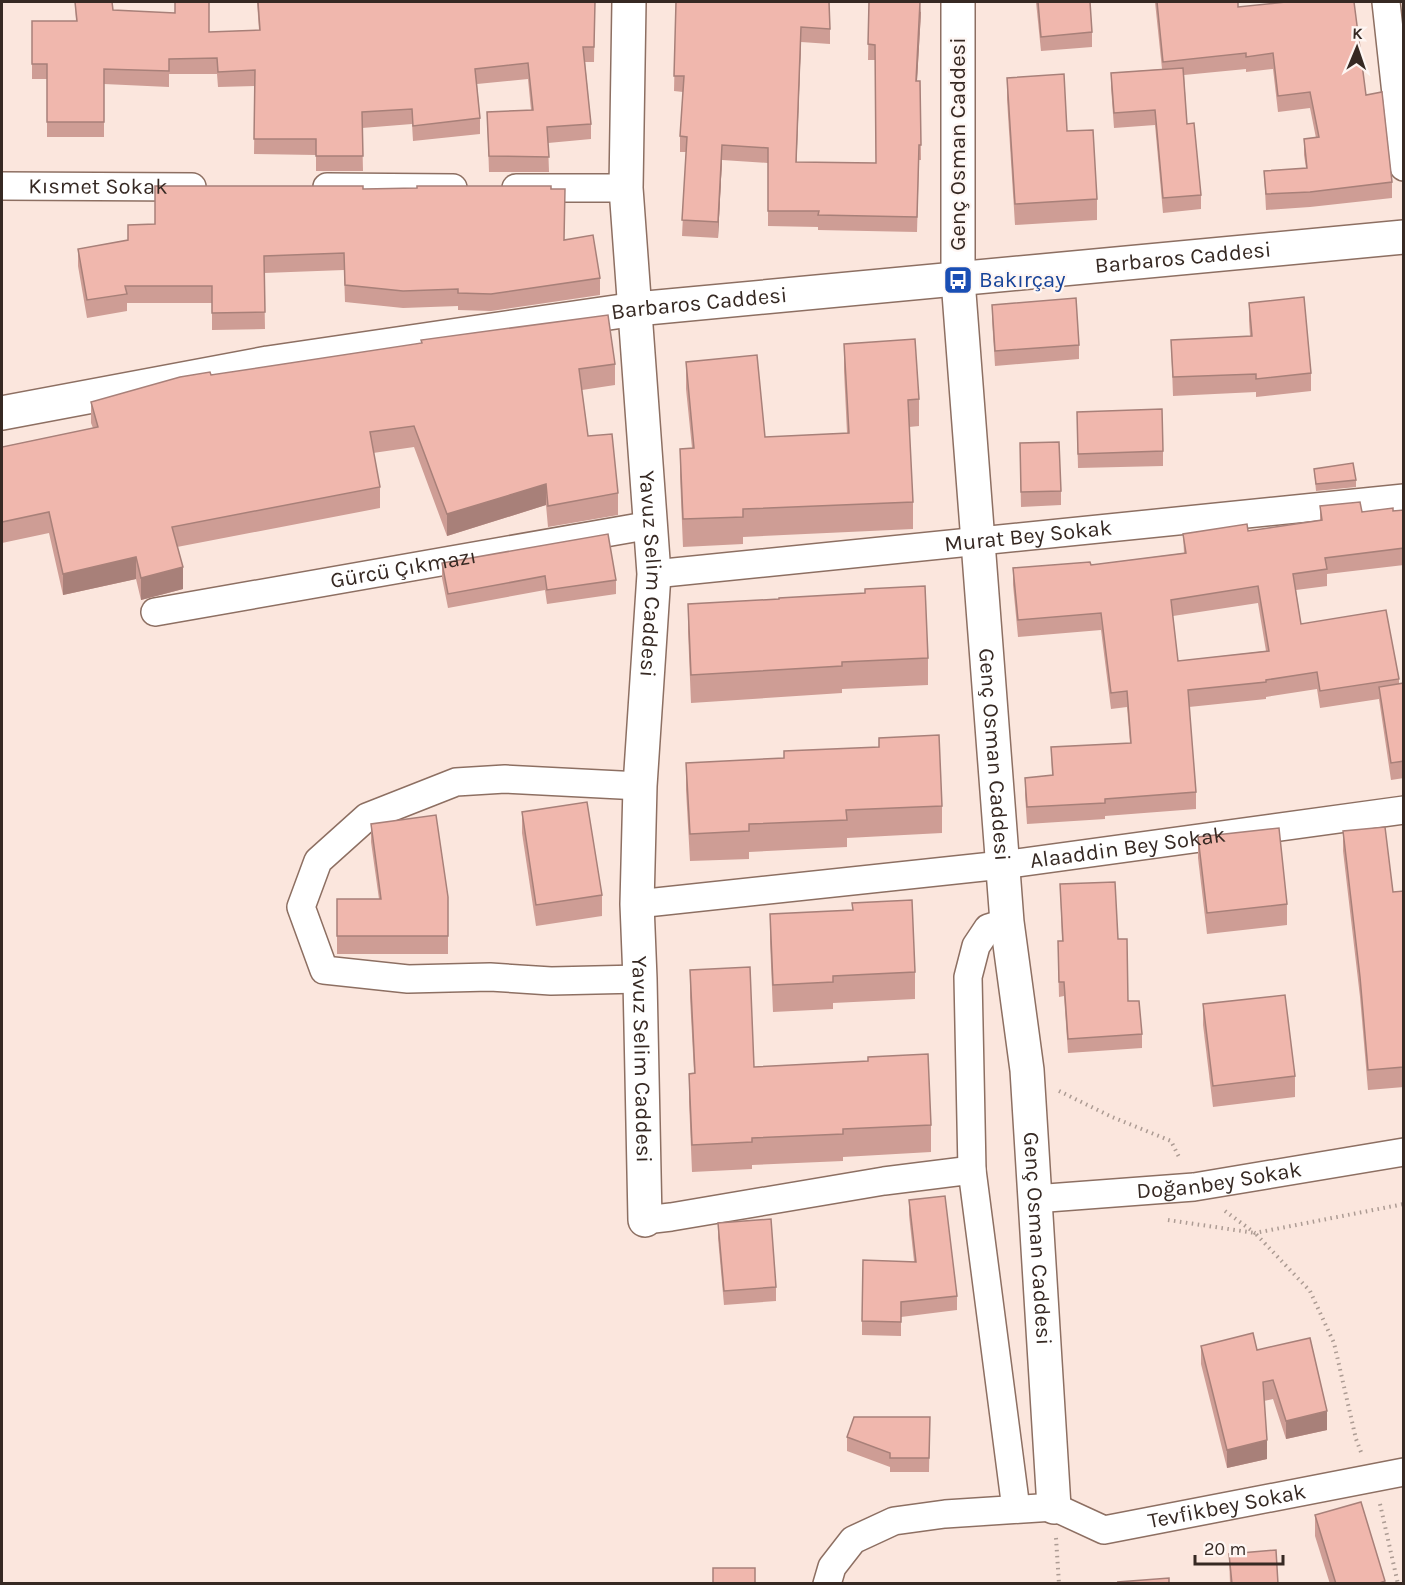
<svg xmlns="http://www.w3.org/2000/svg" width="1405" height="1585" font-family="Karla,sans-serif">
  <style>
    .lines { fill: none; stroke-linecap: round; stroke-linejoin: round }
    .minor-casing { stroke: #8d6f62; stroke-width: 30 }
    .tertiary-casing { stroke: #8d6f62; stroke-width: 36 }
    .path { stroke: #ac9b93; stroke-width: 4; stroke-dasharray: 1.5 4.5; stroke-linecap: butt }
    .minor { stroke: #fff; stroke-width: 27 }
    .tertiary { stroke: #fff; stroke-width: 33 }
    .wall { fill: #ce9d95; fill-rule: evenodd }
    .shaded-wall { fill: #a88079 }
    .building { fill: #f0b7ad; stroke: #a88079; stroke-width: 1.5; fill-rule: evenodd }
    .labels { text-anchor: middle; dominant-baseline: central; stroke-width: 4.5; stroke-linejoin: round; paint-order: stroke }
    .street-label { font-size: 22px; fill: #362923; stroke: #fef6f3 }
    .transit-label { font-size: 22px; fill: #164399; stroke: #fef6f3; text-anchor: start }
  </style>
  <rect width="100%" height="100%" fill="#fbe6dd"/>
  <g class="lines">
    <g class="minor-casing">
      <g id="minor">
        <polyline points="1386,2 1404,167"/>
        <path id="s1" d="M 2,186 L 192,187"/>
        <polyline points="327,187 453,188"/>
        <polyline points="516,188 626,188"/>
        <path id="s2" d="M 654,574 L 1404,498"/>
        <path id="s3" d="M 155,612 L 651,525"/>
        <path id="s4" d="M 637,904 L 1002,865 L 1404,810"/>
        <polyline points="640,979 551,981 490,977 408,979 324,970 301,907 318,861 367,817 456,782 505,779 640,786"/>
        <polyline points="972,1170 968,977 976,946 988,928 1007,922"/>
        <path id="s5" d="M 1034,1199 L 1194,1187 L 1404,1152"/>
        <polyline points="645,1220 671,1217 884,1181 972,1170 1016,1509"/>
        <path id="s6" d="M 827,1584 L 832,1567 L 853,1540 L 894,1521 L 945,1514 L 1054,1507 L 1104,1530 L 1404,1472"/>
      </g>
    </g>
    <g class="tertiary-casing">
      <g id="tertiary">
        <path id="s7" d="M 629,2 L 626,188 L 654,574 L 640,786 L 637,904 L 640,979 L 645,1220"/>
        <path id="s8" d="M 958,2 L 958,280 L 1007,922 L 1027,1070 L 1054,1507"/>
        <path id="s9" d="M 2,413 L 268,363 L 636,309 L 1404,237"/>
      </g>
    </g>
    <g class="path">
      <polyline points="1059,1091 1112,1117 1171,1141 1180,1159"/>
      <polyline points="1225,1211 1255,1233 1404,1204"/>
      <polyline points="1168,1220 1255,1233 1310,1291 1334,1343 1356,1439 1361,1452"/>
      <polyline points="1380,1504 1398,1584"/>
      <polyline points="1056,1538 1059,1584"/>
    </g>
    <use href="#minor" class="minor"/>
    <use href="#tertiary" class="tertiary"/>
  </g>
  <g class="wall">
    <polygon points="75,2 112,2 113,10 175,13 209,32 259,30 257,2 595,2 594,62 585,62 591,124 591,139 548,143 549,172 489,172 487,112 531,110 528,79 477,84 480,118 480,134 413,141 412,124 362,128 363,171 316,171 316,155 254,154 255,86 218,87 217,74 169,74 169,87 104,84 104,137 47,137 47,79 32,79 32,21 76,21"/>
    <polygon points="676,2 830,29 830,44 801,42 796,162 876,163 875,60 868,60 869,2 921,12 917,81 920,81 921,160 919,160 917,232 818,230 818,227 768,226 768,163 722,160 718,238 682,236 686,152 680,152 680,136 683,92 674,91"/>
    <polygon points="1036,2 1090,2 1092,32 1092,47 1041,51"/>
    <polygon points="1155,2 1238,2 1238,7 1366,95 1392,182 1392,198 1310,207 1266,210 1264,171 1306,168 1304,155 1304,139 1316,138 1310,108 1278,112 1273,69 1246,72 1246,69 1184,75 1187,124 1201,195 1201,209 1163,213 1155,125 1114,128 1111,87 1111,73 1162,69"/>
    <polygon points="1007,78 1067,131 1097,199 1097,220 1015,225 1007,99"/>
    <polygon points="363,189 564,240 600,278 600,295 491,311 458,310 458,306 403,308 345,302 344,270 264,273 265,329 212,330 212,303 127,303 127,311 87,318 78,266 78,249 128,240 128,225 155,224"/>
    <polygon points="1249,303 1311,373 1311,391 1256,397 1256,392 1173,396 1171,340 1250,336 1249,321"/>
    <polygon points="992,305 1079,345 1079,359 995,366 992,319"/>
    <polygon points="844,344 919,399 919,426 909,427 913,502 913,529 743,537 743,544 683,547 680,476 680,449 692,448 686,389 686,362 765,437 847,433 844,371"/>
    <polygon points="615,364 615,385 582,390 588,436 618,493 618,515 548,527 546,505 447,536 414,447 373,453 380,487 380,508 177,547 183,589 141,600 136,579 63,595 49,533 2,543 2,447 93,428 91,423 91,402 211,375"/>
    <polygon points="1077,426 1163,451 1163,466 1078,468"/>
    <polygon points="1020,457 1061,491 1061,505 1021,507"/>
    <polygon points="1314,469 1356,480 1356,487 1316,491"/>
    <path d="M 1320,506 L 1362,512 L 1393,511 L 1404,510 L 1404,565 L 1327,574 L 1327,586 L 1296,590 L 1301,624 L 1399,679 L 1399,683 L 1404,683 L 1404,778 L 1391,780 L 1379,699 L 1320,708 L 1317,689 L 1266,697 L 1266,699 L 1189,707 L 1196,792 L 1196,809 L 1105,816 L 1105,819 L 1027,824 L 1025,794 L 1025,778 L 1052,776 L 1051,747 L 1130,743 L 1127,707 L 1111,709 L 1101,630 L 1018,637 L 1013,585 L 1013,568 L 1091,565 L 1184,553 L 1183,534 L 1248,531 L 1320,520 ZM 1258,603 L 1266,651 L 1178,661 L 1173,616 Z"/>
    <polygon points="442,563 616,580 616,594 547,604 545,590 448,608 442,578"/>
    <polygon points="688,604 928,658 928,685 842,689 842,693 691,703 688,631"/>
    <polygon points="686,763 942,806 942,833 847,838 847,847 749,852 749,859 690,861 686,790"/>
    <polygon points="522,812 602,895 602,916 536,926 522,833"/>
    <polygon points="371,824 448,897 448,954 337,954 337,899 379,899 371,842"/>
    <polygon points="1343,831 1393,892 1404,891 1404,1087 1368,1090 1360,997 1343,851"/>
    <polygon points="1198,837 1287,904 1287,925 1207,934 1198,858"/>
    <polygon points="1060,884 1118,939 1128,1001 1142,1034 1142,1048 1068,1053 1064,996 1059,997 1058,955 1062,941"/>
    <polygon points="770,914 915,972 915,999 833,1003 833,1009 773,1012 770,941"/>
    <polygon points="690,970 754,1067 931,1125 931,1152 843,1157 843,1161 752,1165 752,1169 692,1172 689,1101 689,1074 694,1073 690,997"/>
    <polygon points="1203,1004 1295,1076 1295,1097 1213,1107 1203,1025"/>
    <polygon points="909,1200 957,1296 957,1310 901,1317 901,1336 862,1335 862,1321 914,1261 909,1215"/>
    <polygon points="718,1223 776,1287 776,1301 724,1305 718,1238"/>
    <polygon points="1201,1346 1257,1350 1327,1430 1286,1439 1273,1399 1264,1401 1267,1459 1227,1468 1201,1364"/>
    <polygon points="930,1417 929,1472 890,1472 890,1467 847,1451 847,1437"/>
    <polygon points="1315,1515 1385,1584 1330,1584 1315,1536"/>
    <polygon points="1229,1554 1278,1584 1230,1584"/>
  </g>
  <g class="shaded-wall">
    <polygon points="921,2 921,12 916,97 916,81"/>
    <polygon points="801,27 801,42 796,177 796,162"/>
    <polygon points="722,145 722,160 718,238 718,222"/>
    <polygon points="546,484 546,505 447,536 447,514"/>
    <polygon points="136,557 136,579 63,595 63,574"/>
    <polygon points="183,567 183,589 141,600 141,578"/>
    <polygon points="1327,1411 1327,1430 1286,1439 1286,1421"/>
    <polygon points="1267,1440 1267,1459 1227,1468 1227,1450"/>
  </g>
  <g class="building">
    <polygon points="75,2 112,2 113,10 175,13 175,2 209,2 209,32 260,30 258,2 595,2 594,47 583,47 591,124 547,127 549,157 489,156 487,112 533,110 528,63 475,69 480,118 413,126 412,109 362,112 363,156 316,156 316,139 254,139 255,70 218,72 217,58 169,59 169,71 104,69 104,122 47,122 47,64 32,64 32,21 77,21"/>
    <polygon points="676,2 829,2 830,29 801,27 796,162 876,163 875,45 868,44 869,2 920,2 916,81 920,81 921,145 919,145 917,217 818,215 819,211 768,211 768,148 722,145 718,222 682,220 687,137 680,136 684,76 674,76"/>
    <polygon points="1038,2 1090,2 1092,32 1041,37"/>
    <polygon points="1157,2 1238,2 1238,7 1286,2 1354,2 1366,95 1382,92 1392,182 1310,192 1266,194 1264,171 1307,168 1304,139 1319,137 1310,92 1278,96 1273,53 1246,57 1246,53 1163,62"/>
    <polygon points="1183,68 1187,124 1194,123 1201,195 1163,198 1155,110 1114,113 1111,73"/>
    <polygon points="1064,74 1067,131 1093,130 1097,199 1015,204 1007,78"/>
    <polygon points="155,186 363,186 363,189 417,188 417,186 551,186 551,189 565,189 564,240 593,235 600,278 491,294 458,293 458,289 403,291 345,285 344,253 264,256 265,312 212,313 212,286 125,286 127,294 87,300 78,249 128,240 128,225 155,224"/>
    <polygon points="1304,297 1311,373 1256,379 1256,374 1173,377 1171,340 1252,336 1249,303"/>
    <polygon points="1076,298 1079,345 995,351 992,305"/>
    <polygon points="608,315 615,364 579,369 588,436 612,434 618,493 548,506 546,484 447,514 414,426 370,432 380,487 172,527 183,567 141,578 136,557 63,574 49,512 2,522 2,447 98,427 91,402 180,377 210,372 211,375 422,343 421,340"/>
    <polygon points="915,339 919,399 908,400 913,502 743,509 743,517 683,519 680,449 694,448 686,362 757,355 765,437 849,433 844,344"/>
    <polygon points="1162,409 1163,451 1078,454 1077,412"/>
    <polygon points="1059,442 1061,491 1021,492 1020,443"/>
    <polygon points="1353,463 1356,480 1316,484 1314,469"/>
    <path d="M 1360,502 L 1362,512 L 1393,508 L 1393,511 L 1404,510 L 1404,548 L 1325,558 L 1327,569 L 1293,574 L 1301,624 L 1386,610 L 1399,679 L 1320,691 L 1317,672 L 1266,680 L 1266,682 L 1188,690 L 1196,792 L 1105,799 L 1105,803 L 1027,807 L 1025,778 L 1053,775 L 1051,747 L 1131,743 L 1127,691 L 1111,693 L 1101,613 L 1018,620 L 1013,568 L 1090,562 L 1091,565 L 1186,553 L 1183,534 L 1247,524 L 1248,531 L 1322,520 L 1320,506 ZM 1258,586 L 1269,651 L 1178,661 L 1171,600 Z"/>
    <polygon points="608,534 616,580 547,590 545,576 448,594 442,563"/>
    <polygon points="925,586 928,658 842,662 842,666 691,675 688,604 779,599 779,598 865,593 865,589"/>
    <polygon points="1404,683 1404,761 1391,763 1379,687"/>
    <polygon points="939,735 942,806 846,810 847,820 749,824 749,831 690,834 686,763 784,758 784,751 879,747 879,738"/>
    <polygon points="587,802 602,895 536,905 522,812"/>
    <polygon points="436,815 448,897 448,936 337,936 337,899 381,899 371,824"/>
    <polygon points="1385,827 1393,892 1404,891 1404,1067 1368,1070 1360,977 1343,831"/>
    <polygon points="1279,828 1287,904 1207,913 1198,837"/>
    <polygon points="1115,882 1118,939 1127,939 1128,1001 1139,1001 1142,1034 1068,1039 1064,982 1059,982 1058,941 1063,941 1060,884"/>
    <polygon points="912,900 915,972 833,976 833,982 773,985 770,914 853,910 852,903"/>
    <polygon points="750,967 754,1067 868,1061 868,1057 928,1054 931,1125 843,1129 843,1134 752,1138 752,1142 692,1145 689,1074 695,1073 690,970"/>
    <polygon points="1285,995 1295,1076 1213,1086 1203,1004"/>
    <polygon points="945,1196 957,1296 901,1302 901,1322 862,1321 863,1260 916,1262 909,1200"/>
    <polygon points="771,1219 776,1287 724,1291 718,1223"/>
    <polygon points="1253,1333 1257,1350 1310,1338 1327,1411 1286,1421 1273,1380 1263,1382 1267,1440 1227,1450 1201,1346"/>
    <polygon points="854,1417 930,1417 929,1458 890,1458 890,1453 847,1437"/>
    <polygon points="1361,1502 1385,1581 1377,1584 1336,1584 1315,1515"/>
    <polygon points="1276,1550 1278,1584 1232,1584 1229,1554"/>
    <rect x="713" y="1568" width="42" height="16"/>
    <polygon points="1169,1578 1169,1584 1119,1584 1118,1582"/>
  </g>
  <defs>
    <g id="bus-square" transform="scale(1.5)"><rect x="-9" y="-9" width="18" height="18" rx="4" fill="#1a4fb4" stroke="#fef6f3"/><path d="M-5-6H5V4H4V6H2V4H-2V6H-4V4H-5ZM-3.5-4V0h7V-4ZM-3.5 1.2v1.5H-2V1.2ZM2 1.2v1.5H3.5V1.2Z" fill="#fff"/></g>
  </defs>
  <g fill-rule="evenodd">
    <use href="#bus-square" x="958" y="280"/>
  </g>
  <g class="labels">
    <g class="street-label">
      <text transform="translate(958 144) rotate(-90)">Genç Osman Caddesi</text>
      <text stroke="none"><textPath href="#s1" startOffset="96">Kısmet Sokak</textPath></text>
      <text stroke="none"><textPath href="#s9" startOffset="1192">Barbaros Caddesi</textPath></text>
      <text stroke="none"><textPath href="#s9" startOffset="706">Barbaros Caddesi</textPath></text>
      <text stroke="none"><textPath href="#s2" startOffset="376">Murat Bey Sokak</textPath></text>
      <text stroke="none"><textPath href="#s3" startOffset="252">Gürcü Çıkmazı</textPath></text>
      <text stroke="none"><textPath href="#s7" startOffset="573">Yavuz Selim Caddesi</textPath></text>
      <text stroke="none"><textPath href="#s8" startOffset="754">Genç Osman Caddesi</textPath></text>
      <text stroke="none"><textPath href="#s4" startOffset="494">Alaaddin Bey Sokak</textPath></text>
      <text stroke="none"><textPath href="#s7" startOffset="1059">Yavuz Selim Caddesi</textPath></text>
      <text stroke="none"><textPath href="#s5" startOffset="186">Doğanbey Sokak</textPath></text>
      <text stroke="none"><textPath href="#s8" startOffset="1240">Genç Osman Caddesi</textPath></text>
      <text stroke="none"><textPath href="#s6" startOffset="438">Tevfikbey Sokak</textPath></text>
    </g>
    <g class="transit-label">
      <text x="979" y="280">Bakırçay</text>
    </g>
  </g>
  <rect width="1405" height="1585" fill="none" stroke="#362923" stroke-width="6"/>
  <g transform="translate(1357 48) rotate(2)" stroke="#fef6f3" stroke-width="4.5" paint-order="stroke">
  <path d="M0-4.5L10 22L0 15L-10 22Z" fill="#362923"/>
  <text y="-9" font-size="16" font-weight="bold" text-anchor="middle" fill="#362923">K</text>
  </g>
  <path d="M1195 1555v9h88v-9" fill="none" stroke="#362923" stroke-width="3"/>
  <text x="1204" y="1555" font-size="18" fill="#362923" stroke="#fef6f3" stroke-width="4.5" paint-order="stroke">20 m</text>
</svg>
